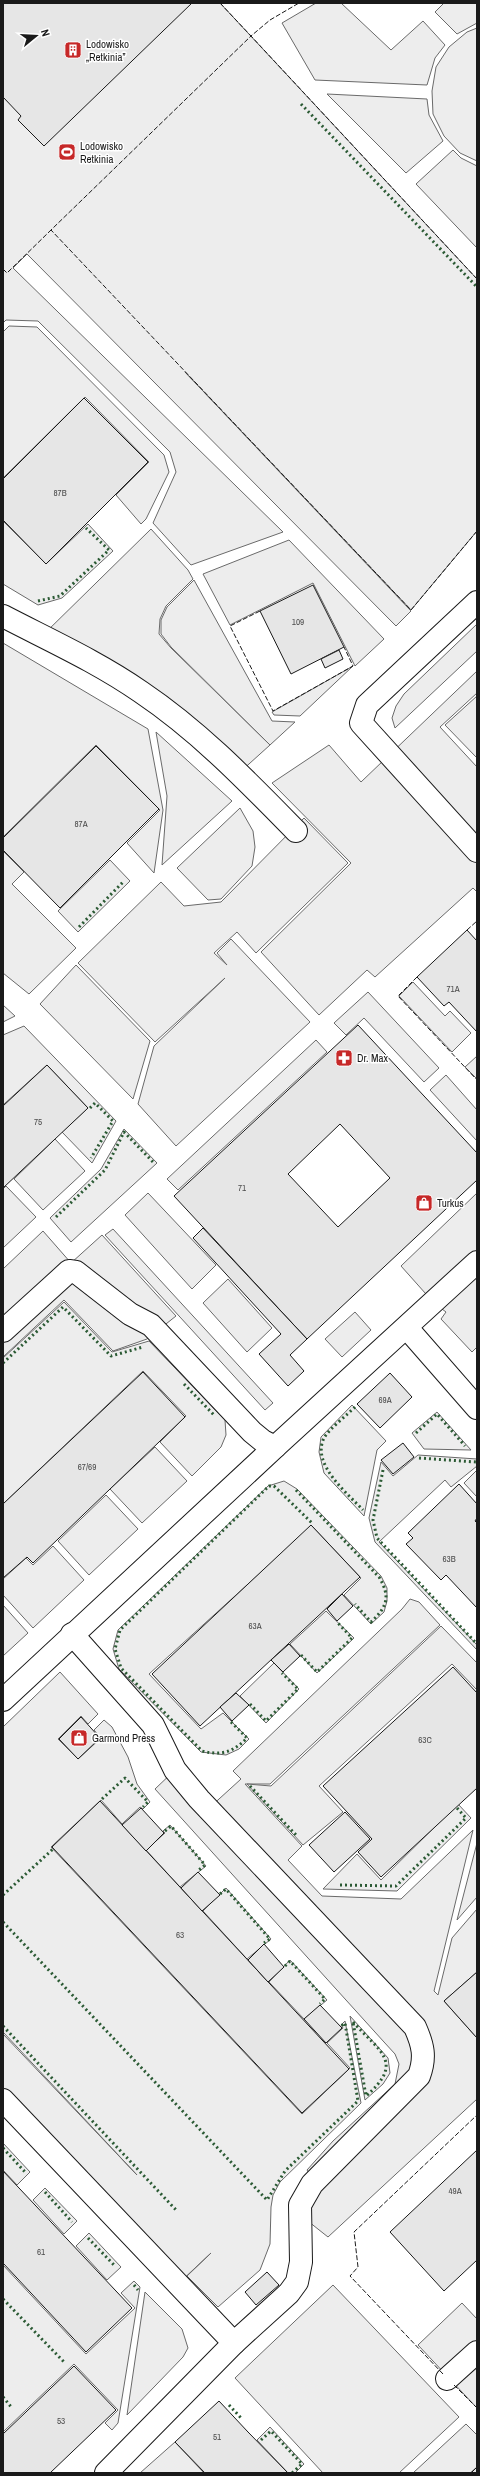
<svg xmlns="http://www.w3.org/2000/svg" width="480" height="2476" font-family="'Archivo Narrow',sans-serif">
  <style>
    .built { fill: #ededed; stroke: #6a6a6a }
    .building { fill: #e6e6e6; stroke: #1a1a1a; fill-rule: evenodd }
    .lines { fill: none; stroke-linecap: round; stroke-linejoin: round }
    .minor-casing { stroke: #1a1a1a; stroke-width: 24 }
    .minor { stroke: #fff; stroke-width: 22 }
    .hedge { stroke: #2b5a34; stroke-width: 3; stroke-dasharray: 2 3; stroke-linecap: butt }
    .fence { stroke: #1a1a1a; stroke-width: 1; stroke-dasharray: 5 2; stroke-linecap: butt }
    .labels { text-anchor: middle; dominant-baseline: central; stroke-width: 3; stroke-linejoin: round; paint-order: stroke }
    .number-label { font-size: 9px; fill: #4d4d4d }
    .poi-label { font-size: 11px; fill: #1a1a1a; stroke: #fff; text-anchor: start }
  </style>
  <rect width="100%" height="100%" fill="#fff"/>
  <g class="built">
    <polygon points="3,3 220,3 477,279 477,531 411,610 185,372 411,611 396,626 27,254 13,268 283,532 191,565 153,523 176,472 170,452 38,321 6,320 3,323"/>
    <polygon points="316,3 341,3 391,50 423,21 445,45 435,58 427,85 315,80 282,23"/>
    <polygon points="444,3 477,3 477,23 457,34 435,12"/>
    <polygon points="477,28 477,161 460,153 444,136 433,114 432,91 436,67 449,47 467,32"/>
    <polygon points="327,94 427,99 429,115 443,141 406,173"/>
    <polygon points="453,150 461,158 477,166 477,248 416,184"/>
    <polygon points="9,326 37,327 164,455 169,472 146,519 141,524 116,495 149,462 85,397 3,478 3,332"/>
    <polygon points="3,521 46,564 88,524 113,551 62,598 38,605 3,584"/>
    <polygon points="151,529 188,570 193,579 166,606 160,619 159,634 171,648 270,745 239,773 42,636"/>
    <polygon points="289,540 384,639 355,666 313,583 230,625 203,574"/>
    <polygon points="194,580 272,721 295,722 270,745 171,647 161,634 161,620 167,607"/>
    <polygon points="477,624 477,651 395,728 392,718 396,706 404,694"/>
    <polygon points="3,643 148,729 163,810 154,873 127,843 160,810 96,745 3,837"/>
    <polygon points="353,666 300,716 274,715 272,712"/>
    <polygon points="477,671 477,693 440,727 477,767 477,892 473,888 375,977 367,970 319,1015 261,952 351,863 272,783 329,745 361,782"/>
    <polygon points="477,696 477,758 445,725"/>
    <polygon points="156,732 232,801 162,865 167,796"/>
    <polygon points="240,808 253,831 255,847 252,866 221,899 208,900 177,868"/>
    <polygon points="304,818 348,863 256,953 237,932 214,953 227,965 217,953 231,939 310,1022 176,1146 138,1104 154,1046 225,978 155,1042 78,963 161,882 184,906 221,902"/>
    <polygon points="3,851 24,872 12,884 76,948 29,994 3,973"/>
    <polygon points="110,860 130,881 78,932 58,911"/>
    <polygon points="76,965 150,1041 133,1099 40,1004"/>
    <polygon points="413,982 445,1016 450,1011 471,1033 452,1052 399,996"/>
    <polygon points="368,992 439,1068 424,1082 364,1018 346,1035 334,1023"/>
    <polygon points="3,1005 15,1016 3,1022"/>
    <polygon points="24,1026 116,1121 92,1163 62,1132 88,1108 47,1065 3,1105 3,1035"/>
    <polygon points="316,1040 327,1052 178,1190 167,1179"/>
    <polygon points="477,1056 477,1079 465,1067"/>
    <polygon points="446,1075 477,1110 477,1141 430,1090"/>
    <polygon points="124,1129 157,1163 71,1242 50,1218 101,1169"/>
    <polygon points="55,1139 85,1171 43,1210 14,1179"/>
    <polygon points="6,1186 36,1217 3,1248 3,1189"/>
    <polygon points="148,1193 216,1265 192,1289 125,1215"/>
    <polygon points="477,1193 477,1347 472,1352 441,1319 446,1312 434,1303 401,1266"/>
    <polygon points="113,1229 273,1403 265,1410 105,1235"/>
    <polygon points="43,1231 71,1263 102,1235 176,1316 147,1339 113,1351 64,1300 3,1357 3,1269"/>
    <polygon points="228,1279 272,1328 247,1352 203,1303"/>
    <polygon points="64,1302 112,1352 149,1341 225,1420 226,1435 221,1447 192,1476 160,1442 186,1416 143,1371 3,1504 3,1358"/>
    <polygon points="355,1312 371,1330 342,1357 325,1339"/>
    <polygon points="352,1405 386,1441 377,1450 364,1516 324,1473 319,1452 321,1437"/>
    <polygon points="437,1412 471,1450 424,1449 412,1433"/>
    <polygon points="155,1447 187,1481 142,1523 110,1489"/>
    <polygon points="418,1455 477,1459 477,1466 451,1487 445,1480 379,1542 477,1645 477,1650 375,1542 369,1518 381,1462 393,1476"/>
    <polygon points="477,1470 477,1497 464,1483"/>
    <polygon points="284,1481 297,1489 381,1576 387,1588 387,1601 384,1612 371,1624 344,1595 361,1578 312,1526 149,1674 201,1729 223,1713 249,1739 239,1749 226,1755 201,1752 119,1669 113,1649 118,1630 268,1486"/>
    <polygon points="106,1495 138,1529 89,1575 58,1541"/>
    <polygon points="53,1546 84,1580 33,1628 3,1595 3,1579 26,1558 33,1565"/>
    <polygon points="410,1599 419,1602 440,1625 270,1784 245,1784 302,1846 288,1860 322,1896 401,1899 473,1830 434,1991 438,1995 452,1938 477,1909 477,1972 444,2001 477,2038 477,2099 328,2237 299,2214 314,2181 307,2170 333,2141 395,2084 399,2064 395,2054 384,2042 155,1789 175,1770 208,1809 241,1779 233,1771 402,1609"/>
    <polygon points="3,1605 28,1633 3,1656"/>
    <polygon points="326,1611 354,1638 317,1673 290,1644"/>
    <polygon points="441,1626 477,1663 477,1690 452,1664 319,1786 343,1812 303,1845 247,1784 271,1786"/>
    <polygon points="274,1663 299,1689 266,1723 240,1696"/>
    <polygon points="60,1672 98,1714 88,1724 81,1716 58,1739 78,1759 101,1738 94,1730 104,1720 112,1727 128,1757 137,1784 150,1802 143,1809 140,1807 122,1824 101,1800 51,1847 302,2114 350,2068 327,2043 343,2028 341,2025 345,2021 361,2103 280,2182 273,2195 271,2207 270,2244 260,2270 218,2307 187,2276 211,2253 178,2284 3,2100 3,2034 137,2175 3,2032 3,1727"/>
    <polygon points="458,1804 471,1818 397,1891 323,1889 357,1854 381,1880"/>
    <polygon points="170,1825 206,1866 180,1887 146,1850 165,1833 163,1831"/>
    <polygon points="477,1843 477,1897 457,1920"/>
    <polygon points="226,1888 271,1939 247,1959 203,1911"/>
    <polygon points="290,1960 327,2000 304,2019 269,1982"/>
    <polygon points="350,2016 388,2058 390,2073 383,2084 365,2100"/>
    <polygon points="3,2143 30,2172 17,2185 3,2170"/>
    <polygon points="45,2188 77,2221 64,2234 33,2200"/>
    <polygon points="89,2233 121,2267 107,2280 76,2246"/>
    <polygon points="3,2265 86,2354 135,2308 121,2293 134,2281 140,2287 118,2423 112,2430 105,2423 118,2410 74,2364 3,2432"/>
    <polygon points="333,2285 459,2417 399,2473 323,2473 235,2378"/>
    <polygon points="145,2292 182,2329 188,2348 183,2357 127,2415"/>
    <polygon points="462,2303 477,2319 477,2408 418,2345"/>
    <polygon points="466,2424 477,2435 477,2467 470,2473 413,2473"/>
    <polygon points="270,2427 304,2464 295,2473 288,2473 257,2440"/>
    <polygon points="175,2442 204,2473 140,2473"/>
  </g>
  <g class="building">
    <polygon points="3,3 192,3 44,146 18,120 21,116 3,97"/>
    <polygon points="84,398 148,462 46,564 3,520 3,479"/>
    <polygon points="313,585 344,647 291,674 260,611"/>
    <polygon points="339,650 343,659 325,668 321,659"/>
    <polygon points="96,746 159,809 60,908 3,850 3,838"/>
    <polygon points="467,930 477,941 477,1032 449,1002 444,1006 417,977"/>
    <path d="M 358,1025 L 477,1153 L 477,1180 L 307,1339 L 174,1196 ZM 340,1124 L 390,1178 L 338,1227 L 288,1174 Z"/>
    <polygon points="47,1065 88,1108 3,1188 3,1106"/>
    <polygon points="203,1228 307,1339 290,1355 304,1371 288,1386 259,1354 281,1334 193,1238"/>
    <polygon points="143,1372 185,1417 33,1563 27,1557 3,1578 3,1504"/>
    <polygon points="390,1373 412,1397 380,1428 357,1404"/>
    <polygon points="403,1443 414,1457 393,1474 381,1460"/>
    <polygon points="459,1484 477,1504 477,1518 475,1521 477,1523 477,1608 446,1575 441,1580 406,1544 413,1538 408,1533"/>
    <polygon points="311,1525 360,1577 200,1726 152,1674"/>
    <polygon points="342,1594 353,1606 337,1621 327,1609"/>
    <polygon points="289,1644 300,1656 283,1672 271,1660"/>
    <polygon points="453,1667 477,1693 477,1788 381,1877 358,1852 372,1839 323,1786"/>
    <polygon points="236,1693 249,1705 232,1721 220,1707"/>
    <polygon points="81,1717 100,1738 78,1759 59,1739"/>
    <polygon points="100,1801 349,2069 302,2113 52,1847"/>
    <polygon points="141,1808 164,1833 146,1851 122,1825"/>
    <polygon points="345,1812 370,1839 334,1872 309,1845"/>
    <polygon points="198,1872 220,1895 202,1911 181,1888"/>
    <polygon points="264,1944 284,1967 268,1982 248,1960"/>
    <polygon points="477,1972 477,2038 444,2001"/>
    <polygon points="320,2005 342,2028 326,2043 304,2019"/>
    <polygon points="477,2150 477,2260 444,2291 390,2232"/>
    <polygon points="3,2171 132,2308 86,2352 3,2263"/>
    <polygon points="267,2272 279,2285 256,2305 245,2292"/>
    <polygon points="74,2366 116,2410 50,2473 3,2473 3,2434"/>
    <polygon points="219,2401 248,2432 288,2473 205,2473 175,2442"/>
    <polygon points="477,2467 477,2473 471,2473"/>
  </g>
  <g class="lines">
    <g class="minor-casing">
      <g id="minor">
        <polyline points="477,602 367,705 361,723 477,851"/>
        <path d="M 3,616 C 49,640 98,662 141,692 C 199,731 247,781 296,831"/>
        <polyline points="407,1328 477,1408"/>
        <polyline points="3,1331 69,1271 76,1272 130,1314 151,1325 252,1432 263,1441 275,1447 3,1700"/>
        <polyline points="275,1447 477,1262"/>
        <path d="M 3,2100 L 234,2343 L 289,2293 L 297,2282 L 301,2262 L 300,2205 L 312,2184 L 419,2076 C 426,2057 423,2045 415,2027 L 199,1799 L 175,1770 L 153,1725 L 72,1634"/>
        <polyline points="447,2379 477,2352"/>
        <polyline points="106,2473 234,2343"/>
      </g>
    </g>
    <use href="#minor" class="minor"/>
    <g class="hedge">
      <polyline points="301,104 477,287"/>
      <polyline points="38,601 60,596 109,550 86,528"/>
      <polyline points="79,927 124,881"/>
      <polyline points="90,1108 95,1103 113,1121 91,1158"/>
      <polyline points="56,1217 105,1170 124,1132 154,1163"/>
      <polyline points="3,1363 63,1307 111,1356 143,1347"/>
      <polyline points="184,1384 214,1415"/>
      <path d="M 355,1407 C 347,1415 329,1429 324,1438 C 311,1464 347,1493 363,1510"/>
      <polyline points="416,1433 437,1414 465,1446"/>
      <polyline points="419,1458 476,1462"/>
      <polyline points="383,1470 373,1520 377,1538 477,1644"/>
      <path d="M 296,1490 L 379,1577 C 391,1597 387,1607 371,1622 L 355,1604"/>
      <polyline points="301,1655 317,1672 352,1638 337,1622"/>
      <polyline points="250,1704 266,1721 298,1689 282,1673"/>
      <path d="M 231,1722 L 247,1738 C 233,1752 222,1756 202,1751 L 121,1668 L 115,1649 L 120,1630 L 269,1486 L 274,1486 L 312,1523"/>
      <polyline points="250,1786 296,1835"/>
      <polyline points="102,1799 125,1778 148,1802 143,1807"/>
      <polyline points="165,1831 171,1826 205,1865 199,1870"/>
      <polyline points="340,1885 396,1886 466,1818 457,1808"/>
      <polyline points="220,1894 226,1889 270,1939 264,1943"/>
      <polyline points="3,1895 53,1849"/>
      <polyline points="3,1922 267,2200 285,2171 358,2101 345,2023 341,2026"/>
      <polyline points="285,1966 290,1961 325,1999 320,2004"/>
      <path d="M 353,2022 C 380,2052 405,2062 366,2096 Z"/>
      <polyline points="3,2026 177,2211"/>
      <polyline points="3,2148 25,2172"/>
      <polyline points="45,2192 72,2222"/>
      <polyline points="88,2238 115,2266"/>
      <polyline points="134,2285 138,2290"/>
      <polyline points="3,2299 65,2363"/>
      <polyline points="3,2397 12,2408"/>
      <polyline points="229,2405 242,2419"/>
      <polyline points="261,2440 271,2431 302,2464 292,2473"/>
    </g>
    <g class="fence">
      <polyline points="220,3 251,36 270,20 299,3"/>
      <polyline points="3,269 7,273 51,230"/>
      <polyline points="477,279 251,36 51,230 411,610 477,531"/>
      <polyline points="260,611 230,626 273,711 353,666 344,647"/>
      <polyline points="467,930 477,921"/>
      <polyline points="417,977 398,996 477,1080"/>
      <polyline points="443,2374 350,2276 358,2267 354,2232 477,2115"/>
      <polyline points="454,2385 477,2408"/>
    </g>
  </g>
  <defs>
    <g id="building-square" transform="scale(0.9)"><rect x="-9" y="-9" width="18" height="18" rx="4" fill="#c62828" stroke="#fff"/><path d="M-4-6H4V6H1V3H-1V6H-4ZM-2.5-4.3h1.7v1.8h-1.7ZM.8-4.3h1.7v1.8H.8ZM-2.5-1h1.7V.8h-1.7ZM.8-1h1.7V.8H.8Z" fill="#fff"/></g>
    <g id="stadium-square" transform="scale(0.9)"><rect x="-9" y="-9" width="18" height="18" rx="4" fill="#c62828" stroke="#fff"/><path d="M0-5a6.5 5 0 1 0 0 10a6.5 5 0 1 0 0-10ZM-3.5-1.8h7v3.6h-7Z" fill="#fff"/></g>
    <g id="pharmacy-square" transform="scale(0.9)"><rect x="-9" y="-9" width="18" height="18" rx="4" fill="#c62828" stroke="#fff"/><path d="M-2-6h4v4h4v4h-4v4h-4v-4h-4v-4h4Z" fill="#fff"/></g>
    <g id="shop-square" transform="scale(0.9)"><rect x="-9" y="-9" width="18" height="18" rx="4" fill="#c62828" stroke="#fff"/><path d="M-5-2.5h2.3a2.7 3.5 0 0 1 5.4 0H5L5.5 6h-11ZM-1.5-2.5h3a1.5 2.3 0 0 0-3 0Z" fill="#fff"/></g>
  </defs>
  <g fill-rule="evenodd">
    <use href="#building-square" x="73" y="50"/>
    <use href="#stadium-square" x="67" y="152"/>
    <use href="#pharmacy-square" x="344" y="1058"/>
    <use href="#shop-square" x="424" y="1203"/>
    <use href="#shop-square" x="79" y="1738"/>
  </g>
  <g class="labels">
    <g class="number-label">
      <text x="60" y="493">87B</text>
      <text x="298" y="622">109</text>
      <text x="81" y="824">87A</text>
      <text x="453" y="989">71A</text>
      <text x="38" y="1122">75</text>
      <text x="242" y="1188">71</text>
      <text x="385" y="1400">69A</text>
      <text x="87" y="1467">67/69</text>
      <text x="449" y="1559">63B</text>
      <text x="255" y="1626">63A</text>
      <text x="425" y="1740">63C</text>
      <text x="180" y="1935">63</text>
      <text x="455" y="2191">49A</text>
      <text x="41" y="2252">61</text>
      <text x="61" y="2421">53</text>
      <text x="217" y="2437">51</text>
    </g>
    <g class="poi-label">
      <text x="86" y="44">Lodowisko<tspan x="86" dy="13">„Retkinia”</tspan></text>
      <text x="80" y="146">Lodowisko<tspan x="80" dy="13">Retkinia</tspan></text>
      <text x="357" y="1058">Dr. Max</text>
      <text x="437" y="1203">Turkus</text>
      <text x="92" y="1738">Garmond Press</text>
    </g>
  </g>
  <rect width="480" height="2476" fill="none" stroke="#1a1a1a" stroke-width="8"/>
  <g transform="translate(36 36) rotate(72)" stroke="#ffffff" stroke-width="3" paint-order="stroke">
  <path d="M0-3L7 15L0 10L-7 15Z" fill="#1a1a1a"/>
  <text y="-6" font-size="11" font-weight="bold" text-anchor="middle" fill="#1a1a1a">N</text>
  </g>
</svg>
